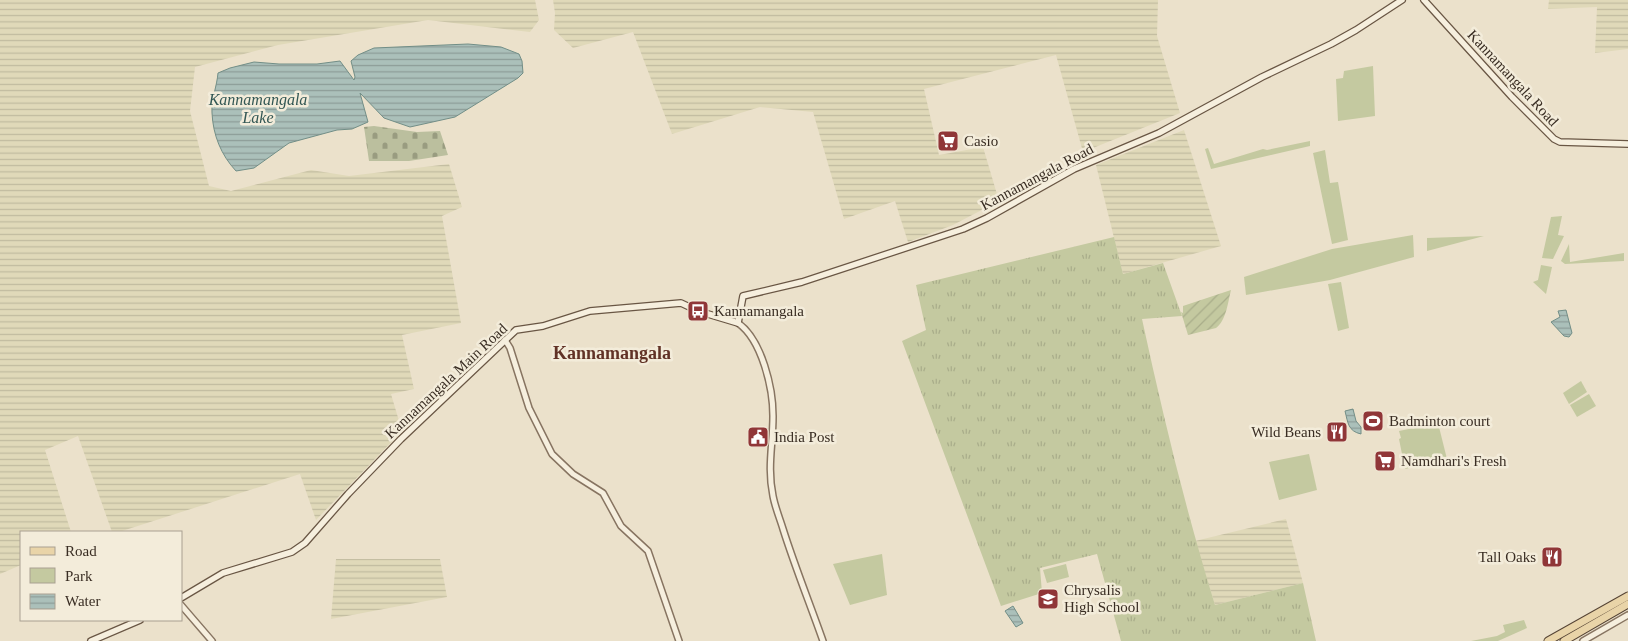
<svg xmlns="http://www.w3.org/2000/svg" width="1628" height="641" font-family="Georgia,serif">
  <style>
    .farmland { fill: url(#farmland-rules) }
    .grass { fill: url(#grass-tufts) }
    .cemetery { fill: url(#cemetery-stones) }
    .park { fill: #c4c9a0 }
    .garden { fill: url(#garden-furrows) }
    .water { fill: url(#water-rules); stroke: #728e87 }
    .lines { fill: none; stroke-linecap: round; stroke-linejoin: round }
    .tertiary-casing { stroke: #877461; stroke-width: 8 }
    .secondary-casing { stroke: #695644; stroke-width: 8 }
    .primary-casing { stroke: #554334; stroke-width: 9 }
    .tertiary { stroke: #f6efde; stroke-width: 5 }
    .secondary { stroke: #f6efde; stroke-width: 5.5 }
    .primary { stroke: #e9d4a8; stroke-width: 7 }
    .labels { text-anchor: middle; dominant-baseline: central; stroke-width: 5; stroke-linejoin: round; paint-order: stroke }
    .street-label { font-size: 15px; fill: #392d23; stroke: #f3ecda }
    .poi-label { font-size: 15px; fill: #392d23; stroke: #f3ecda; text-anchor: start }
    .water-label { font-size: 16px; font-style: italic; fill: #335754; stroke: #f3ecda }
    .quarter-label { font-size: 18px; font-weight: bold; fill: #613226; stroke: #f3ecda }
  </style>
  <defs>
    <pattern id="farmland-rules" width="6" height="5" patternUnits="userSpaceOnUse" patternTransform="scale(1.25)"><rect width="6" height="5" fill="#e0d9b9"/><path d="M0 2.5h6" fill="none" stroke="#c1bb9f"/></pattern>
    <pattern id="grass-tufts" width="24" height="20" patternUnits="userSpaceOnUse" patternTransform="scale(1.25)"><rect width="24" height="20" fill="#c4c9a0"/><path d="M3 7l-1-3M5 7V3M7 7l1-3M15 17l-1-3M17 17v-4M19 17l1-3" fill="none" stroke="#a9ad8a"/></pattern>
    <pattern id="cemetery-stones" width="16" height="16" patternUnits="userSpaceOnUse" patternTransform="scale(1.25)"><rect width="16" height="16" fill="#bbbf9e"/><path d="M2 7V4a2 2 0 0 1 4 0v3zM10 15v-3a2 2 0 0 1 4 0v3z" fill="#999c80"/></pattern>
    <pattern id="garden-furrows" width="10" height="10" patternUnits="userSpaceOnUse" patternTransform="scale(1.25)"><rect width="10" height="10" fill="#c4c9a0"/><path d="M-1 1l2-2M0 10L10 0M9 11l2-2" fill="none" stroke="#a9ad8a"/></pattern>
    <pattern id="water-rules" width="6" height="5" patternUnits="userSpaceOnUse" patternTransform="scale(1.25)"><rect width="6" height="5" fill="#abc0ba"/><path d="M0 2.5h6" fill="none" stroke="#8c9c97"/></pattern>
  </defs>
  <rect width="100%" height="100%" fill="#ebe1cb"/>
  <g class="farmland">
    <polygon points="0,0 535,0 539,20 530,32 428,20 278,45 195,67 190,111 209,186 231,191 311,170 349,176 449,164 462,207 442,216 461,323 402,335 414,389 391,394 402,431 316,520 300,474 119,532 112,532 78,436 45,450 71,532 21,532 21,565 0,574"/>
    <polygon points="553,0 1158,0 1157,36 1180,113 1083,152 1056,55 924,89 939,155 983,147 999,201 953,225 908,242 895,201 844,219 813,112 760,107 672,134 633,32 573,48 554,30 555,13"/>
    <polygon points="1549,0 1628,0 1628,49 1595,53 1597,7 1548,9"/>
    <polygon points="1184,130 1221,246 1123,274 1096,165"/>
    <polygon points="1286,519 1303,583 1215,605 1195,541"/>
    <polygon points="336,559 440,559 447,597 331,619"/>
  </g>
  <path class="grass" d="M 1114,237 L 1123,274 L 1163,263 L 1182,316 L 1142,319 C 1163,416 1186,511 1215,605 L 1303,583 L 1316,641 L 1121,641 L 1097,554 L 1040,568 L 1042,593 L 1001,606 L 902,341 L 926,330 L 916,285 Z"/>
  <polygon class="cemetery" points="374,126 417,132 440,131 448,155 409,161 369,161 364,127"/>
  <g class="park">
    <polygon points="1373,66 1375,116 1338,121 1336,79 1343,78 1344,71"/>
    <polygon points="1310,141 1310,146 1211,169 1205,149 1208,148 1214,164 1263,149 1267,150"/>
    <polygon points="1325,150 1330,183 1338,182 1348,240 1332,244 1313,153"/>
    <polygon points="1562,216 1558,235 1564,236 1553,259 1542,258 1551,217"/>
    <polygon points="1413,235 1414,257 1330,280 1246,295 1244,277 1332,249"/>
    <polygon points="1484,236 1427,251 1427,238"/>
    <polygon points="1569,244 1570,262 1624,253 1624,261 1565,264 1561,261"/>
    <polygon points="1541,265 1552,267 1546,294 1533,282 1538,280"/>
    <polygon points="1341,282 1349,328 1338,331 1328,284"/>
    <polygon points="1581,381 1587,392 1569,404 1563,393"/>
    <polygon points="1589,394 1596,406 1577,417 1570,405"/>
    <polygon points="1379,413 1382,426 1368,430 1364,416"/>
    <polygon points="1438,423 1447,459 1405,469 1399,439 1401,438 1399,431"/>
    <polygon points="1309,454 1317,490 1279,500 1269,462"/>
    <polygon points="882,554 887,595 850,605 833,564"/>
    <polygon points="1066,564 1069,577 1047,583 1043,570"/>
    <polygon points="1524,620 1527,628 1498,641 1471,641 1497,636 1505,632 1503,625"/>
  </g>
  <path class="garden" d="M 1231,290 C 1228,302 1226,321 1216,328 L 1188,335 L 1181,312 L 1183,313 L 1183,306 Z"/>
  <g class="water">
    <path d="M 468,44 L 501,47 L 519,54 L 522,61 L 523,73 L 518,78 L 455,117 L 410,127 L 384,118 L 360,93 L 368,122 L 352,129 L 337,130 L 289,143 L 254,168 L 236,171 C 221,155 213,135 212,113 C 211,100 217,86 218,73 L 230,68 L 254,62 L 279,64 L 317,64 L 340,61 L 354,80 L 355,77 L 351,61 L 358,55 L 374,48 Z"/>
    <polygon points="1566,310 1572,333 1569,337 1564,336 1551,322 1560,317 1558,311"/>
    <path d="M 1353,409 L 1356,421 L 1361,427 L 1361,434 C 1348,431 1348,423 1345,411 Z"/>
    <polygon points="1013,606 1023,623 1016,627 1005,611"/>
  </g>
  <g class="lines">
    <g class="tertiary-casing">
      <g id="tertiary">
        <path d="M 738,323 C 762,340 773,388 773,416 C 773,445 767,467 773,496 C 775,507 780,519 783,529 C 795,567 810,604 823,641"/>
        <polyline points="505,340 510,348 529,408 552,454 573,474 603,493 621,526 648,551 679,641"/>
        <polyline points="181,605 212,641"/>
        <polyline points="1583,641 1628,615"/>
      </g>
    </g>
    <g class="secondary-casing">
      <g id="secondary">
        <polyline points="1424,0 1512,97 1554,139 1560,142 1628,144"/>
        <polyline points="181,598 223,573 292,552 305,543 348,494 401,439 516,330 543,326 590,311 681,303 698,311 738,323 743,296 802,282 963,229 987,218 1074,169 1159,133 1262,77 1331,44 1356,30 1402,0"/>
        <polyline points="91,641 140,620"/>
      </g>
    </g>
    <g class="primary-casing">
      <g id="primary">
        <polyline points="1548,641 1628,596"/>
        <polyline points="1564,641 1628,604"/>
      </g>
    </g>
    <use href="#tertiary" class="tertiary"/>
    <use href="#secondary" class="secondary"/>
    <use href="#primary" class="primary"/>
  </g>
  <defs>
    <g id="supermarket-square" transform="scale(1.125)"><rect x="-9" y="-9" width="18" height="18" rx="4" fill="#903638" stroke="#f3ecda"/><path d="M-6-5.5h2.5l.6 2H6L4.5 2H-2.5L-4.4-4H-6ZM-1.5 3.2a1.3 1.3 0 1 0 .1 0ZM3 3.2a1.3 1.3 0 1 0 .1 0Z" fill="#fff"/></g>
    <g id="bus-square" transform="scale(1.125)"><rect x="-9" y="-9" width="18" height="18" rx="4" fill="#903638" stroke="#f3ecda"/><path d="M-5-6H5V4H4V6H2V4H-2V6H-4V4H-5ZM-3.5-4V0h7V-4ZM-3.5 1.2v1.5H-2V1.2ZM2 1.2v1.5H3.5V1.2Z" fill="#fff"/></g>
    <g id="stadium-square" transform="scale(1.125)"><rect x="-9" y="-9" width="18" height="18" rx="4" fill="#903638" stroke="#f3ecda"/><path d="M0-5a6.5 5 0 1 0 0 10a6.5 5 0 1 0 0-10ZM-3.5-1.8h7v3.6h-7Z" fill="#fff"/></g>
    <g id="restaurant-square" transform="scale(1.125)"><rect x="-9" y="-9" width="18" height="18" rx="4" fill="#903638" stroke="#f3ecda"/><path d="M-5-6h1v4h1v-4h1v4h1v-4h1v5L-1.5 .5V6h-2V.5L-5-1ZM5-6V6H3V1.5H1.5Q1.5-4 5-6Z" fill="#fff"/></g>
    <g id="civic-square" transform="scale(1.125)"><rect x="-9" y="-9" width="18" height="18" rx="4" fill="#903638" stroke="#f3ecda"/><path d="M-.6-6.5H3V-4.5H.6V-3L4-1V1h2V6H-6V1h2V-1L-.6-3ZM-1.2 2.5V6h2.4V2.5Z" fill="#fff"/></g>
    <g id="school-square" transform="scale(1.125)"><rect x="-9" y="-9" width="18" height="18" rx="4" fill="#903638" stroke="#f3ecda"/><path d="M0-5L7-2L0 1L-7-2ZM-4 1L0 2.5L4 1V4Q0 6-4 4Z" fill="#fff"/></g>
  </defs>
  <g fill-rule="evenodd">
    <use href="#supermarket-square" x="948" y="141"/>
    <use href="#bus-square" x="698" y="311"/>
    <use href="#stadium-square" x="1373" y="421"/>
    <use href="#restaurant-square" x="1337" y="432"/>
    <use href="#civic-square" x="758" y="437"/>
    <use href="#supermarket-square" x="1385" y="461"/>
    <use href="#restaurant-square" x="1552" y="557"/>
    <use href="#school-square" x="1048" y="599"/>
  </g>
  <g class="labels">
    <g class="street-label">
      <text transform="translate(1513 78) rotate(47)">Kannamangala Road</text>
      <text transform="translate(1037 177) rotate(-28)">Kannamangala Road</text>
      <text transform="translate(446 381) rotate(-43)">Kannamangala Main Road</text>
    </g>
    <g class="poi-label">
      <text x="964" y="141">Casio</text>
      <text x="714" y="311">Kannamangala</text>
      <text x="1389" y="421">Badminton court</text>
      <text x="1321" y="432" text-anchor="end">Wild Beans</text>
      <text x="774" y="437">India Post</text>
      <text x="1401" y="461">Namdhari's Fresh</text>
      <text x="1536" y="557" text-anchor="end">Tall Oaks</text>
      <text x="1064" y="590">Chrysalis<tspan x="1064" dy="17">High School</tspan></text>
    </g>
    <g class="water-label">
      <text x="258" y="99">Kannamangala<tspan x="258" dy="18">Lake</tspan></text>
    </g>
    <g class="quarter-label">
      <text x="612" y="353">Kannamangala</text>
    </g>
  </g>
  <rect x="20" y="531" width="162" height="90" fill="#f3ecda" stroke="#a9a091"/>
  <rect x="30" y="547" width="25" height="8" fill="#e9d4a8" stroke="#a9a091"/>
  <text x="65" y="556" font-size="15" fill="#392d23">Road</text>
  <rect x="30" y="568" width="25" height="15" fill="#c4c9a0" stroke="#a9a091"/>
  <text x="65" y="581" font-size="15" fill="#392d23">Park</text>
  <rect x="30" y="594" width="25" height="15" fill="url(#water-rules)" stroke="#a9a091"/>
  <text x="65" y="606" font-size="15" fill="#392d23">Water</text>
</svg>
